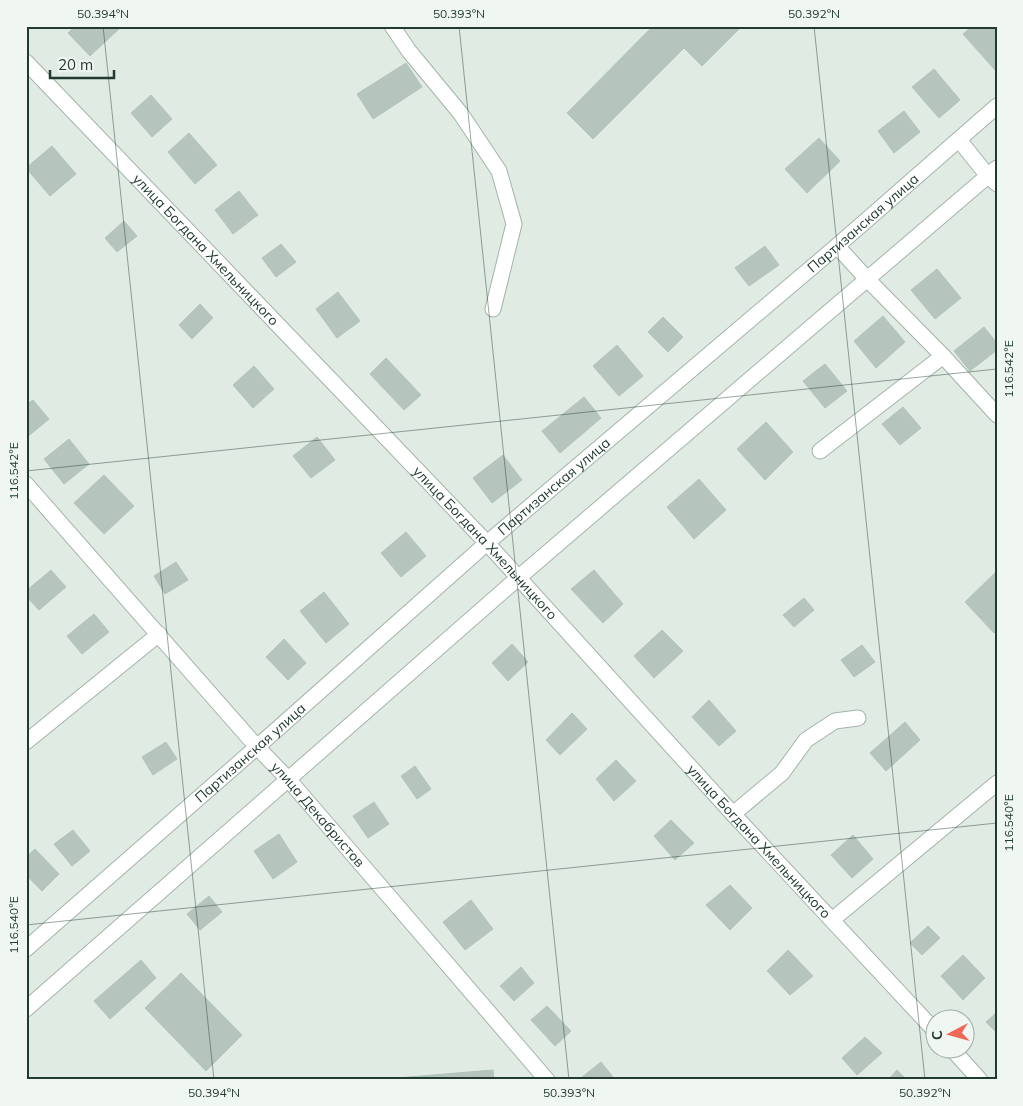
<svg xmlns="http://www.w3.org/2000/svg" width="1023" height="1106" font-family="Mulish,sans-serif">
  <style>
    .building { fill: #b5c5bd; stroke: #b2c4ba }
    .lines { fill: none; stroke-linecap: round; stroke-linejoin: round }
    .minor-casing { stroke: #a3b3aa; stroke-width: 17 }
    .minor { stroke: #fff; stroke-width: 15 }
    .ticks { fill: none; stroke: #213b30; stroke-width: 1; stroke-opacity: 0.45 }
    .labels { text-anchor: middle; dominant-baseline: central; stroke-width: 4; stroke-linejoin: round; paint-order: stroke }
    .street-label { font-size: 14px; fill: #213b30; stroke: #f0f7f3 }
    .neatline { fill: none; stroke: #213b30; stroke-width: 2 }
    .ticks-label { font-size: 12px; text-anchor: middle; fill: #213b30 }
  </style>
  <rect width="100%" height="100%" fill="#e0ebe4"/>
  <g class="building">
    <polygon points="75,26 120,26 121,27 90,56 68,33"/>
    <polygon points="653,26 742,26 702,66 684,48 593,139 567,113"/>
    <polygon points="973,26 997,26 997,68 995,70 963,34"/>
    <polygon points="406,63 422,87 373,119 357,94"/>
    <polygon points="934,69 960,100 939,118 912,87"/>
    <polygon points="151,95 172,119 152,137 131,113"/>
    <polygon points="904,111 920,132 894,153 878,131"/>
    <polygon points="189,133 217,165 195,184 168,152"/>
    <polygon points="819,138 840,161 807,193 785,169"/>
    <polygon points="52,146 76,174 50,196 26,168"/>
    <polygon points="239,191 258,215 233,234 215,210"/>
    <polygon points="124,221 137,236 117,252 105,238"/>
    <polygon points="281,244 296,262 276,277 262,258"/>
    <polygon points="765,246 779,265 749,286 735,268"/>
    <polygon points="937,269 961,298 935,319 911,290"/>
    <polygon points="338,292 360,321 337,338 316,309"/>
    <polygon points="200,304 213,318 192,339 179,325"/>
    <polygon points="883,316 905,342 876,368 854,341"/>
    <polygon points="663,317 683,337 668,352 648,332"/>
    <polygon points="984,327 997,343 997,350 970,371 954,351"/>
    <polygon points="617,345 643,376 619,396 593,366"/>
    <polygon points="386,358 421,395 404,410 370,374"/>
    <polygon points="825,364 847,391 825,408 803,381"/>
    <polygon points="254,366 274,389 253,408 233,385"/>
    <polygon points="584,397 601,418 560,453 542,431"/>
    <polygon points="33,400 49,419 26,438 26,405"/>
    <polygon points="903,407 921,428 900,445 882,424"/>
    <polygon points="766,422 793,452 765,480 737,449"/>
    <polygon points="317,437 335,460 311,478 293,456"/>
    <polygon points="69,439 89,464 64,484 44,459"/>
    <polygon points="503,455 522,480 492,503 473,478"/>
    <polygon points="104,475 134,506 104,534 74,503"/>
    <polygon points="699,479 726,510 694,539 667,507"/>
    <polygon points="406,532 426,556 401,577 381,553"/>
    <polygon points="176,562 188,580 165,594 154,576"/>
    <polygon points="51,570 66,587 39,610 26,596 26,591"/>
    <polygon points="594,570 623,604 603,623 571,589"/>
    <polygon points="997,571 997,630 994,633 965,602"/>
    <polygon points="324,592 349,624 326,643 300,611"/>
    <polygon points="804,598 814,610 794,627 783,615"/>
    <polygon points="94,614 109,632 82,654 67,636"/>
    <polygon points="662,630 683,651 654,678 634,656"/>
    <polygon points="284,639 306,663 288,680 266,657"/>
    <polygon points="512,644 528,662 508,681 492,663"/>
    <polygon points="862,645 875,662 854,677 841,660"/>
    <polygon points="709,700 736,731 719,746 692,717"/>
    <polygon points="572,713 587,729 560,755 546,740"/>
    <polygon points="905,722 920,740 886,771 870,753"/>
    <polygon points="166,742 177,759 153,775 142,757"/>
    <polygon points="616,760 636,781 614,801 596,779"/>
    <polygon points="415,766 431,789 417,799 401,776"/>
    <polygon points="374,802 389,824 368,838 353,816"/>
    <polygon points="671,820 694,843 675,860 654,836"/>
    <polygon points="73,830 90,851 72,866 54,844"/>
    <polygon points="279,834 297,862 273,879 254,851"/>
    <polygon points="853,835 873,859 852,878 831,855"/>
    <polygon points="35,849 59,874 42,891 26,875 26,857"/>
    <polygon points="730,885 752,908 730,930 706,905"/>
    <polygon points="209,896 222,912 200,930 187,914"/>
    <polygon points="471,900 493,929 465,950 443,922"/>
    <polygon points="928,926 940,938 922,955 910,943"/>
    <polygon points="788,950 813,976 790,995 767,971"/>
    <polygon points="963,955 985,978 963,1000 941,976"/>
    <polygon points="141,960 156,978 110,1019 94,1001"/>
    <polygon points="521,967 534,983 514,1001 500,986"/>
    <polygon points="181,973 242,1035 206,1071 145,1008"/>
    <polygon points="547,1006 571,1031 555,1046 531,1020"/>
    <polygon points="997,1012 997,1033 986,1022"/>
    <polygon points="865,1037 882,1053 857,1075 842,1058"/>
    <polygon points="601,1062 613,1077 610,1080 582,1080 581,1078"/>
    <polygon points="493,1070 494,1080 373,1080"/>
    <polygon points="897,1070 907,1080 888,1080"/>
  </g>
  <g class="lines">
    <g class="minor-casing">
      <g id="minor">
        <polyline points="392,26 409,51 461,114 499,171 514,224 493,309"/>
        <path id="s1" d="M 26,62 L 487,543 L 733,814 L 936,1032"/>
        <polyline points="959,140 988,176 997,184"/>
        <polyline points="837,246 867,279 943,356 997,415"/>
        <polyline points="820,451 943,356"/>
        <path id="s2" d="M 26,484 L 257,747 L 288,779 L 547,1080"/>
        <polyline points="26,742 159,634"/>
        <polyline points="733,814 782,773 806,740 835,721 858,718"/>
        <polyline points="832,920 997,783"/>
        <path id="s3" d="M 26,949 L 257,747 L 487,543 L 837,246 L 997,106"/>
        <polyline points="26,1009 518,578 997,168"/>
        <polyline points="951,1048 980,1080"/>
      </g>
    </g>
    <use href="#minor" class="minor"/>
  </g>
  <path class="ticks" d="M 103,26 L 214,1080M 459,26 L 569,1080M 814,26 L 925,1080M 26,471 L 997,369M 26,925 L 997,823"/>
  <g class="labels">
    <g class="street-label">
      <text stroke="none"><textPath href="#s3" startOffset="1108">Партизанская улица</textPath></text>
      <text stroke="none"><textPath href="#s1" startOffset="260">улица Богдана Хмельницкого</textPath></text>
      <text stroke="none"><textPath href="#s3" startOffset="702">Партизанская улица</textPath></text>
      <text stroke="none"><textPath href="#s1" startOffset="665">улица Богдана Хмельницкого</textPath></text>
      <text stroke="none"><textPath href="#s3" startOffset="298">Партизанская улица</textPath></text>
      <text stroke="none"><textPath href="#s2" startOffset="441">улица Декабристов</textPath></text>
      <text stroke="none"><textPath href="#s1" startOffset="1070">улица Богдана Хмельницкого</textPath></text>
    </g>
  </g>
  <rect width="1023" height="1106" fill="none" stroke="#f0f7f3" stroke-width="55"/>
  <g transform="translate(950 1034) rotate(264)"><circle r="24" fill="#f0f7f3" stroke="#9daca5"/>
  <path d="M0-4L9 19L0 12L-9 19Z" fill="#f06958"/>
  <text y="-8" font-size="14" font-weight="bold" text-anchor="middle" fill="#213b30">С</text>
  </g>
  <path d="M50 70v8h64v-8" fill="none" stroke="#213b30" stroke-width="2.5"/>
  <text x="58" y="70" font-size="15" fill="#213b30" stroke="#f0f7f3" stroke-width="4" paint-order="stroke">20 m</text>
  <rect x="28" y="28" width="968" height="1050" class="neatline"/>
  <g class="ticks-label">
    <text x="103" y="18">50.394°N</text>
    <text x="459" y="18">50.393°N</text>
    <text x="814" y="18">50.392°N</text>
    <text transform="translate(1009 369) rotate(-90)" y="4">116.542°E</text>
    <text transform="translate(14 471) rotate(-90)" y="4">116.542°E</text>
    <text transform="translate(1009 823) rotate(-90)" y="4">116.540°E</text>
    <text transform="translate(14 925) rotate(-90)" y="4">116.540°E</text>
    <text x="214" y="1097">50.394°N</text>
    <text x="569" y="1097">50.393°N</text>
    <text x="925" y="1097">50.392°N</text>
  </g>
</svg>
